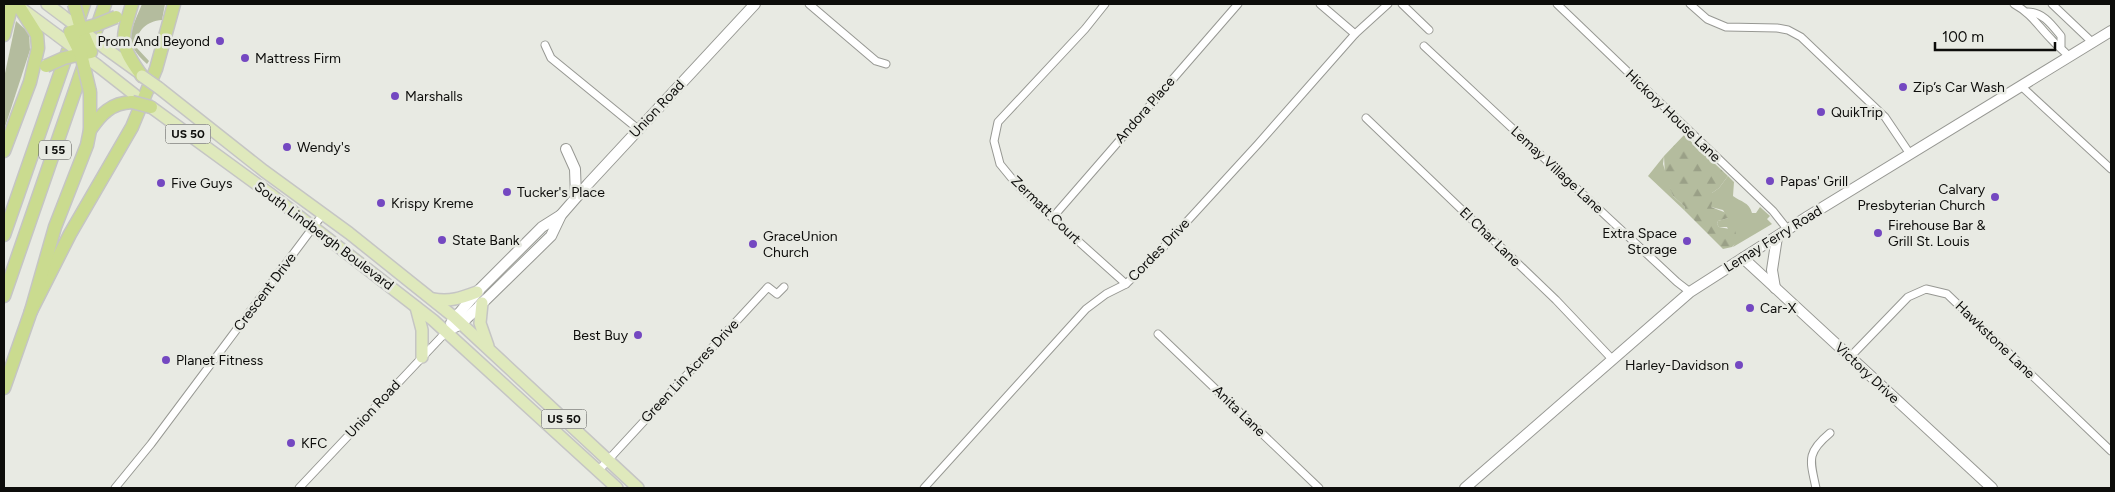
<svg xmlns="http://www.w3.org/2000/svg" width="2115" height="492" font-family="Figtree,sans-serif">
  <style>
    .green { fill: #b4bc9e }
    .forest { fill: url(#forest-firs) }
    .lines { fill: none; stroke-linecap: round; stroke-linejoin: round }
    .street-casing { stroke: #979893; stroke-width: 9 }
    .secondary-casing { stroke: #979893; stroke-width: 12 }
    .primary-casing { stroke: #c5c5c4; stroke-width: 14 }
    .highway-casing { stroke: #c5c5c4; stroke-width: 15 }
    .street { stroke: #fff; stroke-width: 7 }
    .secondary { stroke: #fff; stroke-width: 10 }
    .primary { stroke: #dfe9bc; stroke-width: 11 }
    .highway { stroke: #cadb8f; stroke-width: 12 }
    .primary-bridge-casing { stroke: #c5c5c4; stroke-width: 14; stroke-linecap: butt }
    .highway-bridge-casing { stroke: #c5c5c4; stroke-width: 15; stroke-linecap: butt }
    .primary-bridge { stroke: #dfe9bc; stroke-width: 11 }
    .highway-bridge { stroke: #cadb8f; stroke-width: 12 }
    .poi-dot { fill: #7448c1; stroke: #e8eae3; stroke-width: 2 }
    .labels { text-anchor: middle; dominant-baseline: central; stroke-width: 5; stroke-linejoin: round; paint-order: stroke }
    .shield { fill: #e8eae3; stroke: #4f4f4c; stroke-width: 1 }
    .shield-label { font-size: 12px; font-weight: bold; fill: #0d0d0b }
    .poi-label { font-size: 14px; fill: #0d0d0b; stroke: #e8eae3; text-anchor: start }
    .street-label { font-size: 14px; fill: #0d0d0b; stroke: #e8eae3 }
  </style>
  <defs>
    <pattern id="forest-firs" width="22" height="20" patternUnits="userSpaceOnUse" patternTransform="scale(1.25)"><rect width="22" height="20" fill="#b4bc9e"/><path d="M5 1l3.5 6h-7zM16 11l3.5 6h-7z" fill="#9aa087"/></pattern>
  </defs>
  <rect width="100%" height="100%" fill="#e8eae3"/>
  <g class="green">
    <path d="M 142,4 L 165,4 L 162,20 C 146,21 137,31 135,46 L 149,61 L 147,64 C 122,42 131,31 142,4 Z"/>
    <polygon points="16,21 29,33 30,50 4,130 4,78"/>
    <polygon points="1664,156 1663,164 1673,196 1685,207 1684,210 1648,176"/>
    <path d="M 1728,176 L 1734,182 L 1733,196 C 1741,202 1749,202 1752,213 L 1756,213 L 1760,207 L 1770,216 L 1767,219 L 1772,224 L 1733,247 L 1735,243 L 1727,227 L 1719,227 L 1717,224 L 1718,221 L 1728,218 L 1723,210 L 1711,207 L 1712,193 L 1719,188 Z"/>
  </g>
  <polygon class="forest" points="1684,135 1728,176 1719,188 1712,193 1714,196 1711,207 1729,214 1728,218 1718,221 1717,224 1719,227 1735,230 1738,241 1732,247 1723,249 1684,210 1685,207 1673,196 1665,175 1664,156"/>
  <g class="lines">
    <g class="street-casing">
      <g id="street">
        <polyline points="809,4 876,61 886,64"/>
        <polyline points="1105,4 1085,29 998,122 994,141 1000,164 1018,186 1038,205 1126,284"/>
        <polyline points="1320,4 1355,34"/>
        <polyline points="1402,4 1429,30"/>
        <polyline points="1557,4 1773,211 1788,230"/>
        <polyline points="1690,4 1707,19 1726,27 1777,28 1788,30 1801,37 1885,117 1910,154"/>
        <path d="M 2014,4 C 2032,14 2038,26 2052,40 C 2058,47 2062,48 2069,57"/>
        <polyline points="2052,4 2093,43"/>
        <path d="M 2028,12 C 2043,12 2052,25 2061,36 L 2061,46"/>
        <polyline points="545,45 551,58 638,129"/>
        <polyline points="1424,46 1677,282 1690,292"/>
        <polyline points="2021,86 2111,169"/>
        <polyline points="1366,118 1556,300 1612,359"/>
        <polyline points="1053,217 1238,4"/>
        <polyline points="1158,334 1319,488"/>
        <polyline points="1850,357 1908,297 1926,289 1947,294 2111,451"/>
        <polyline points="598,471 768,287 777,294 784,287"/>
        <polyline points="115,488 151,444 323,214"/>
        <polyline points="299,488 447,331"/>
        <polyline points="924,488 1086,309 1106,294 1126,284 1158,253 1258,144 1355,34 1388,4"/>
        <path d="M 1816,488 C 1810,460 1806,453 1830,433"/>
      </g>
    </g>
    <g class="secondary-casing">
      <g id="secondary">
        <polyline points="566,149 575,169 576,197"/>
        <polyline points="1743,258 1992,488"/>
        <polyline points="1775,288 1772,270 1777,237"/>
        <polyline points="451,323 477,292 542,227 561,215"/>
        <polyline points="447,331 461,324 551,236 561,215 588,184 755,4"/>
        <polyline points="1465,488 1690,292 1807,217 2111,31"/>
      </g>
    </g>
    <g class="primary-casing">
      <g id="primary">
        <polyline points="47,4 63,16"/>
        <polyline points="22,9 57,35"/>
        <polyline points="105,48 137,71"/>
        <polyline points="98,66 135,95"/>
        <polyline points="159,88 264,171 349,233 454,317 638,488"/>
        <polyline points="151,107 273,196 433,320 617,488"/>
        <path d="M 433,299 C 450,302 461,298 477,292"/>
        <polyline points="482,303 480,323 488,346"/>
        <polyline points="416,307 422,330 422,357"/>
      </g>
    </g>
    <g class="highway-casing">
      <g id="highway">
        <path d="M 132,4 C 121,41 119,44 142,76"/>
        <polyline points="77,25 84,4"/>
        <polyline points="4,35 12,4"/>
        <path d="M 90,130 C 101,114 111,103 132,102"/>
        <polyline points="4,151 30,82 38,48 37,35 20,8"/>
        <polyline points="4,235 68,51"/>
        <polyline points="4,296 105,4"/>
        <polyline points="31,311 70,234 132,127 156,69 174,4"/>
        <polyline points="4,388 31,311 55,227 87,145 90,130 90,92"/>
      </g>
    </g>
    <use href="#street" class="street"/>
    <use href="#secondary" class="secondary"/>
    <use href="#primary" class="primary"/>
    <use href="#highway" class="highway"/>
    <g class="primary-bridge-casing">
      <g id="primary-bridge">
        <polyline points="63,16 105,48"/>
        <polyline points="57,35 98,66"/>
        <polyline points="142,76 159,88"/>
      </g>
    </g>
    <g class="highway-bridge-casing">
      <g id="highway-bridge">
        <polyline points="46,66 64,58 91,52 81,29 74,4"/>
        <polyline points="90,92 81,54 70,32 96,25 116,17"/>
        <polyline points="132,102 151,107"/>
      </g>
    </g>
    <use href="#primary-bridge" class="primary-bridge"/>
    <use href="#highway-bridge" class="highway-bridge"/>
  </g>
  <g class="poi-dot">
    <circle cx="220" cy="41" r="5"/>
    <circle cx="245" cy="58" r="5"/>
    <circle cx="1903" cy="87" r="5"/>
    <circle cx="395" cy="96" r="5"/>
    <circle cx="1821" cy="112" r="5"/>
    <circle cx="287" cy="147" r="5"/>
    <circle cx="1770" cy="181" r="5"/>
    <circle cx="161" cy="183" r="5"/>
    <circle cx="507" cy="192" r="5"/>
    <circle cx="1995" cy="197" r="5"/>
    <circle cx="381" cy="203" r="5"/>
    <circle cx="1878" cy="233" r="5"/>
    <circle cx="442" cy="240" r="5"/>
    <circle cx="1687" cy="241" r="5"/>
    <circle cx="753" cy="244" r="5"/>
    <circle cx="1750" cy="308" r="5"/>
    <circle cx="638" cy="335" r="5"/>
    <circle cx="166" cy="360" r="5"/>
    <circle cx="1739" cy="365" r="5"/>
    <circle cx="291" cy="443" r="5"/>
  </g>
  <g class="labels">
    <g class="shield">
      <rect x="165.5" y="124.5" width="45" height="19" rx="4"/>
      <rect x="39" y="140.5" width="32" height="19" rx="4"/>
      <rect x="541.5" y="409.5" width="45" height="19" rx="4"/>
    </g>
    <g class="shield-label">
      <text x="188" y="134">US 50</text>
      <text x="55" y="150">I 55</text>
      <text x="564" y="419">US 50</text>
    </g>
    <g class="poi-label">
      <text x="210" y="41" text-anchor="end">Prom And Beyond</text>
      <text x="255" y="58">Mattress Firm</text>
      <text x="1913" y="87">Zip’s Car Wash</text>
      <text x="405" y="96">Marshalls</text>
      <text x="1831" y="112">QuikTrip</text>
      <text x="297" y="147">Wendy's</text>
      <text x="1780" y="181">Papas' Grill</text>
      <text x="171" y="183">Five Guys</text>
      <text x="1985" y="189" text-anchor="end">Calvary<tspan x="1985" dy="16">Presbyterian Church</tspan></text>
      <text x="517" y="192">Tucker's Place</text>
      <text x="391" y="203">Krispy Kreme</text>
      <text x="1888" y="225">Firehouse Bar &amp;<tspan x="1888" dy="16">Grill St. Louis</tspan></text>
      <text x="1677" y="233" text-anchor="end">Extra Space<tspan x="1677" dy="16">Storage</tspan></text>
      <text x="763" y="236">GraceUnion<tspan x="763" dy="16">Church</tspan></text>
      <text x="452" y="240">State Bank</text>
      <text x="1760" y="308">Car-X</text>
      <text x="628" y="335" text-anchor="end">Best Buy</text>
      <text x="176" y="360">Planet Fitness</text>
      <text x="1729" y="365" text-anchor="end">Harley-Davidson</text>
      <text x="301" y="443">KFC</text>
    </g>
    <g class="street-label">
      <text transform="translate(657 109) rotate(-47)">Union Road</text>
      <text transform="translate(1145 110) rotate(-49)">Andora Place</text>
      <text transform="translate(1673 116) rotate(44)">Hickory House Lane</text>
      <text transform="translate(1557 170) rotate(43)">Lemay Village Lane</text>
      <text transform="translate(1046 210) rotate(44)">Zermatt Court</text>
      <text transform="translate(324 236) rotate(37)">South Lindbergh Boulevard</text>
      <text transform="translate(1490 237) rotate(44)">El Char Lane</text>
      <text transform="translate(1773 239) rotate(-32)">Lemay Ferry Road</text>
      <text transform="translate(1159 250) rotate(-46)">Cordes Drive</text>
      <text transform="translate(265 292) rotate(-53)">Crescent Drive</text>
      <text transform="translate(1995 340) rotate(44)">Hawkstone Lane</text>
      <text transform="translate(690 371) rotate(-47)">Green Lin Acres Drive</text>
      <text transform="translate(1867 373) rotate(43)">Victory Drive</text>
      <text transform="translate(373 409) rotate(-47)">Union Road</text>
      <text transform="translate(1239 411) rotate(44)">Anita Lane</text>
    </g>
  </g>
  <rect width="2115" height="492" fill="none" stroke="#0d0d0b" stroke-width="10"/>
  <path d="M1935 42v8h120v-8" fill="none" stroke="#0d0d0b" stroke-width="2.5"/>
  <text x="1942" y="42" font-size="15" fill="#0d0d0b" stroke="#e8eae3" stroke-width="4" paint-order="stroke">100 m</text>
</svg>
